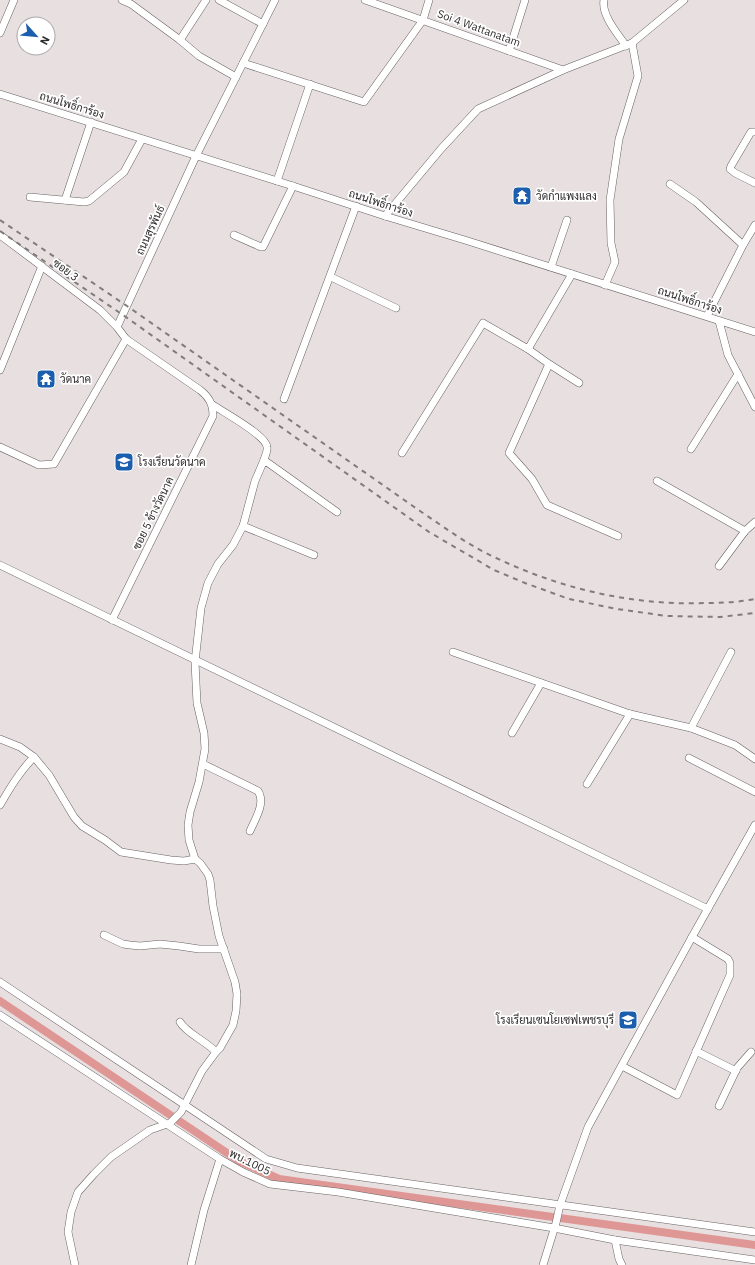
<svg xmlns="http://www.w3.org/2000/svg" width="755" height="1265" font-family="'IBM Plex Sans',Sarabun,sans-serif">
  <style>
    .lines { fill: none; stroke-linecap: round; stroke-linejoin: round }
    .canal { stroke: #de9795; stroke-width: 8 }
    .minor-casing { stroke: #686262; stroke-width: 8 }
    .minor { stroke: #fff; stroke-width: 7 }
    .rail { stroke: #817c7c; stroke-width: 2; stroke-dasharray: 5 5; stroke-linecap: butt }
    .labels { text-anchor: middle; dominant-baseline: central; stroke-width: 3.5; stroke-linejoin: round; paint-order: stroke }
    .street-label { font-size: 11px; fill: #2e2b2b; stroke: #fff }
    .poi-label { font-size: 11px; fill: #2e2b2b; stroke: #fff; text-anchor: start }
  </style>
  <rect width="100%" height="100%" fill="#e8e0e0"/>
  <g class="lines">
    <polyline class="canal" points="0,1001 239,1161 279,1179 755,1245"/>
    <g class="minor-casing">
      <g id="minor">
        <polyline points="122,0 131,4 180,40 199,56 236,77"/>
        <polyline points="219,0 263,24"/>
        <polyline points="365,0 563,70"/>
        <path d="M 604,0 C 601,15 618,34 626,46"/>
        <polyline points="0,33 14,0"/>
        <polyline points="180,40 206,0"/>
        <polyline points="509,51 525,0"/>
        <polyline points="243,63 364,102 423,20 429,0"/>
        <polyline points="0,94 293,186 385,216 468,241 755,332"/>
        <polyline points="755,132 751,132 731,166 730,169 735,173 755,183"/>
        <polyline points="277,181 310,84"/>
        <polyline points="670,184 696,202 743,245"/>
        <polyline points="30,197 84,202 89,201 124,172 142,139"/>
        <polyline points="65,200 91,122"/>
        <polyline points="385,216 441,149 478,109 563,70 632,43 684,0"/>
        <polyline points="0,235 100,310 117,327"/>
        <polyline points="234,235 261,247 263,247 293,186"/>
        <polyline points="551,267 567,220"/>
        <polyline points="331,277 396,308"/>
        <polyline points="605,285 615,262 611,243 610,200 619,139 638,76 632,43"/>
        <polyline points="707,316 743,245 755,225"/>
        <polyline points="719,321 728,355 755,407"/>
        <polyline points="528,349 549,364 509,453 532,479 547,505 618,536"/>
        <polyline points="549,364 579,383"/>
        <polyline points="0,370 42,266"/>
        <polyline points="284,399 356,206"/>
        <path d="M 213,405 C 223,412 266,435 267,447 C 268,451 265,456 264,460"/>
        <polyline points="0,447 39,465 54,464 126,339 117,327 196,156 275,0"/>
        <polyline points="691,449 738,374"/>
        <polyline points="402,453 483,323 528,349 572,274"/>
        <polyline points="657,481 745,531"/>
        <polyline points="243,526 314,555"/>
        <polyline points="0,565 708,909"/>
        <polyline points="719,566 745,531 755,522"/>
        <path d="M 112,620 L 213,416 C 213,404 209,397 200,390 L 126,339"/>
        <polyline points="453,652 630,714 691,728 735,745 755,759"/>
        <polyline points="691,728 731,652"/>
        <polyline points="512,733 541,683"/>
        <polyline points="0,739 20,747 34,757 49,775 74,817 82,826 105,840 121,852 171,860 184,861 195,859"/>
        <polyline points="689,758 755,792"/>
        <path d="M 203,764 L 258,791 C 266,803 255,819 250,831"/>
        <polyline points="587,784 630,714"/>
        <path d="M 0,805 C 10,788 20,771 34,757"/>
        <polyline points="104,935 123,944 130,945 140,946 160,944 179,946 199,949 224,949"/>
        <polyline points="0,982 266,1159 297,1168 755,1232"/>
        <polyline points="0,1015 220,1159 243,1172 270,1184 338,1192 554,1228 615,1240 755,1260"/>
        <polyline points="696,1051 736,1071"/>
        <polyline points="216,1052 220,1048 233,1025 236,1011 237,994 235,982 219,936 213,906 210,880 208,874 200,863 195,859 189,840 188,825 190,812 199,782 205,749 204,733 197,703 195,662 201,608 208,583 218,564 233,545 243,526 255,481 264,460 337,512"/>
        <polyline points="622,1066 677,1095 730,975 730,963 728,959 692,937"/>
        <polyline points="719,1106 737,1068 751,1052"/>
        <polyline points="615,1240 619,1259 622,1265"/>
        <path d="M 75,1265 L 68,1232 L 71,1212 L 78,1192 L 94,1174 L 111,1157 L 150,1130 L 170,1123 L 181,1112 L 202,1071 L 216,1052 C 206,1041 186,1033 180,1022"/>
        <polyline points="191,1265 204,1210 220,1159"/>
        <polyline points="543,1265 556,1223 560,1205 588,1127 692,937 755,825"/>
      </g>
    </g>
    <use href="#minor" class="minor"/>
    <g class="rail">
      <path d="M 0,220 L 127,306 L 420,511 C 441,525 461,540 484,552 C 553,587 629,606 707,603 C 723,603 739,602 755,599"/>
      <polyline points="0,231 123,315 429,532 494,570 525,583 569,599 617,609 667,616 720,617 755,613"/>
    </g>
  </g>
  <defs>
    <g id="temple-square" transform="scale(1)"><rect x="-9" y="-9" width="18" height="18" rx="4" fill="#1c5eae" stroke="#fff"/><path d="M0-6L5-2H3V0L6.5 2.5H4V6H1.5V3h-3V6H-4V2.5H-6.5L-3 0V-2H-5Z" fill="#fff"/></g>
    <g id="school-square" transform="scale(1)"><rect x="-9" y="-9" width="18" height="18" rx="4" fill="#1c5eae" stroke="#fff"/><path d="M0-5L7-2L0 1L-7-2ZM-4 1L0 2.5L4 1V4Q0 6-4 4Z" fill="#fff"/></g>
  </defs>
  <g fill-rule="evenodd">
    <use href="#temple-square" x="522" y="196"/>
    <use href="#temple-square" x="46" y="379"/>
    <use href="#school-square" x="124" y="462"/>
    <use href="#school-square" x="628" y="1020"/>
  </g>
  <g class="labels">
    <g class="street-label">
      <text transform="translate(479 28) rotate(20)">Soi 4 Wattanatam</text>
      <text transform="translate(72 105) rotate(17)">ถนนโพธิ์การ้อง</text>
      <text transform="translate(381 203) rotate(18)">ถนนโพธิ์การ้อง</text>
      <text transform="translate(150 230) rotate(-65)">ถนนสุรพันธ์</text>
      <text transform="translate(66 270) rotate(37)">ซอย 3</text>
      <text transform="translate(690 300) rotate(18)">ถนนโพธิ์การ้อง</text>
      <text transform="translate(153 513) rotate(-64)">ซอย 5 ข้างวัดนาค</text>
      <text transform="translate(250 1162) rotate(26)">พบ.1005</text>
    </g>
    <g class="poi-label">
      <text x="536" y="196">วัดกำแพงแลง</text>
      <text x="60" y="379">วัดนาค</text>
      <text x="138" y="462">โรงเรียนวัดนาค</text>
      <text x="614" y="1020" text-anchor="end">โรงเรียนเซนโยเซฟเพชรบุรี</text>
    </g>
  </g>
  <g transform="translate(36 36) rotate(117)"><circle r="19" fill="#ffffff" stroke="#abaaaa"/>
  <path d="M0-3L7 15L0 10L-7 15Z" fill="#1c5eae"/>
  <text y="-6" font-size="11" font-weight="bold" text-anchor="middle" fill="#2e2b2b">N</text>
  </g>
</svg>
